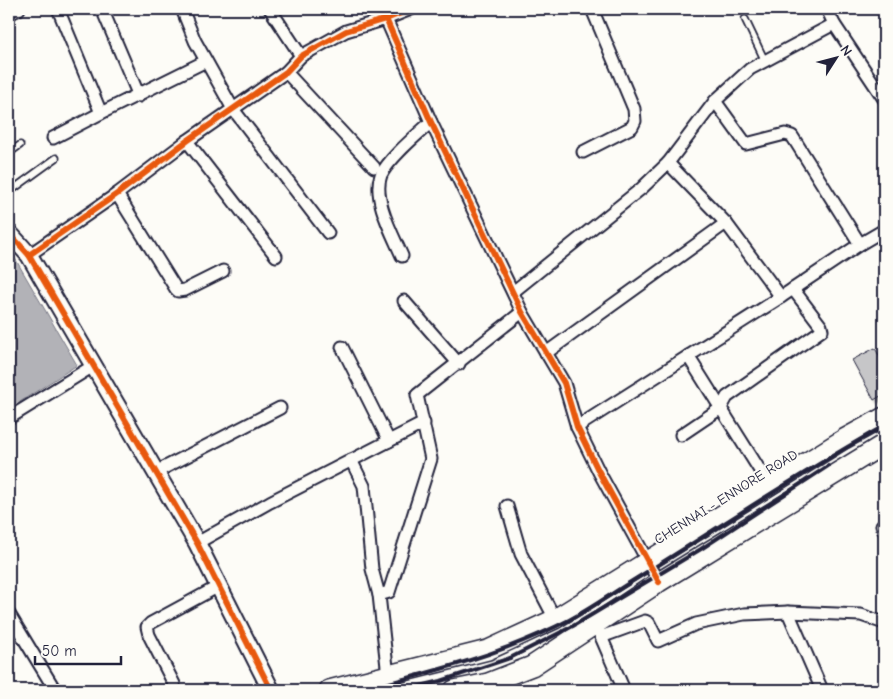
<svg xmlns="http://www.w3.org/2000/svg" width="893" height="699" font-family="'Comic Neue',sans-serif">
  <style>
    .water { fill: #b2b2b7; stroke: #787885 }
    .building { fill: #c6c6c8; stroke: #22223b; filter: url(#shadow) }
    .lines { fill: none; stroke-linecap: round; stroke-linejoin: round }
    .lane-casing { stroke: #22223b; stroke-width: 9 }
    .street-casing { stroke: #22223b; stroke-width: 15 }
    .secondary-casing { stroke: #22223b; stroke-width: 20 }
    .primary-casing { stroke: #22223b; stroke-width: 22 }
    .lane { stroke: #fdfcf7; stroke-width: 5.5 }
    .street { stroke: #fdfcf7; stroke-width: 11 }
    .secondary { stroke: #fdfcf7; stroke-width: 16 }
    .primary { stroke: #fdfcf7; stroke-width: 19 }
    .rail { stroke: #22223b; stroke-width: 4 }
    .cycleway-casing { stroke: #fdfcf7; stroke-width: 9 }
    .cycleway { stroke: #e8590c; stroke-width: 6 }
    .labels { text-anchor: middle; dominant-baseline: central; stroke-width: 4; stroke-linejoin: round; paint-order: stroke }
    .street-label { font-size: 14px; fill: #22223b; stroke: #fdfcf7 }
  </style>
  <defs>
    <filter id="shadow"><feDropShadow dx="3.5" dy="3.5" stdDeviation="1" flood-color="#0004"/></filter>
  </defs>
  <rect width="100%" height="100%" fill="#fdfcf7"/>
  <filter id="ink" filterUnits="userSpaceOnUse"><feTurbulence type="fractalNoise" baseFrequency=".02" numOctaves="2"/><feDisplacementMap in="SourceGraphic" scale="10" xChannelSelector="R" yChannelSelector="G"/><feConvolveMatrix kernelMatrix="1 2 1 2 8 2 1 2 1" color-interpolation-filters="sRGB"/></filter>
  <g filter="url(#ink)">
    <polygon class="water" points="9,248 77,365 9,409"/>
    <polygon class="building" points="875,348 884,365 884,394 874,400 852,360"/>
    <g class="lines">
      <g class="lane-casing">
        <g id="lane">
          <polyline points="745,19 765,61"/>
          <polyline points="9,153 20,145"/>
          <polyline points="12,190 56,158"/>
        </g>
      </g>
      <g class="street-casing">
        <g id="street">
          <polyline points="58,9 101,113 206,61"/>
          <polyline points="102,9 139,96"/>
          <polyline points="182,9 195,41 233,109 328,233"/>
          <polyline points="270,9 301,56"/>
          <polyline points="827,9 834,24 884,99"/>
          <polyline points="9,14 19,9"/>
          <polyline points="386,19 431,122 522,312 564,383 577,427 599,472 659,582"/>
          <polyline points="286,72 374,167"/>
          <polyline points="715,101 746,144 785,134 792,136 860,244"/>
          <polyline points="53,138 101,113"/>
          <polyline points="187,141 276,256"/>
          <polyline points="583,152 632,127 635,121 634,109 592,9"/>
          <polyline points="668,163 726,223 781,297"/>
          <polyline points="117,194 176,289 178,291 185,290 223,271"/>
          <polyline points="29,255 117,194 187,141 286,72 301,56 346,31 386,19 411,9"/>
          <path d="M 402,256 C 393,235 372,198 381,175 C 389,158 417,135 431,122"/>
          <polyline points="513,292 642,188 668,163 715,101 750,69 834,24"/>
          <polyline points="404,301 459,364"/>
          <polyline points="342,347 389,441"/>
          <polyline points="546,353 726,223"/>
          <polyline points="688,356 769,485"/>
          <polyline points="9,418 93,366"/>
          <polyline points="577,427 781,297 860,244 884,230"/>
          <polyline points="681,435 721,408 727,397 822,330 821,326 793,289"/>
          <polyline points="351,460 364,486 372,569 379,595"/>
          <polyline points="156,472 280,408"/>
          <polyline points="507,506 521,554 555,619"/>
          <polyline points="882,525 884,531"/>
          <polyline points="197,543 270,502 424,423"/>
          <polyline points="788,612 822,690"/>
          <polyline points="9,614 55,690"/>
          <polyline points="599,632 624,690"/>
          <polyline points="601,637 645,621 649,623 658,641 696,624 744,614 788,612 861,615 884,623"/>
          <polyline points="388,676 379,595 389,592 431,459 417,395 522,312"/>
          <polyline points="174,684 149,635 147,627 151,623 219,586"/>
        </g>
      </g>
      <g class="secondary-casing">
        <polyline id="secondary" points="9,233 29,255 197,543 271,690"/>
      </g>
      <g class="primary-casing">
        <g id="primary">
          <polyline points="329,690 488,650 555,619 844,439 884,417"/>
          <polyline points="454,690 488,683 532,666 659,582 884,444"/>
        </g>
      </g>
      <use href="#lane" class="lane"/>
      <use href="#street" class="street"/>
      <use href="#secondary" class="secondary"/>
      <use href="#primary" class="primary"/>
      <g class="rail">
        <path d="M 362,690 C 433,672 503,654 569,620 C 592,608 614,592 637,578 C 719,528 799,473 884,426"/>
        <polyline points="403,690 441,681 510,658 573,626 701,549 828,466"/>
      </g>
      <g class="cycleway-casing">
        <g id="cycleway">
          <polyline points="386,19 431,122 522,312 564,383 577,427 599,472 659,582"/>
          <polyline points="9,233 29,255 197,543 271,690"/>
          <polyline points="29,255 117,194 187,141 286,72 301,56 346,31 386,19 411,9"/>
        </g>
      </g>
      <use href="#cycleway" class="cycleway"/>
    </g>
  </g>
  <g class="labels">
    <g class="street-label">
      <text transform="translate(726 497) rotate(-32)">CHENNAI - ENNORE ROAD</text>
    </g>
  </g>
  <rect width="893" height="699" fill="none" stroke="#fdfcf7" stroke-width="30"/>
  <rect x="15" y="15" width="863" height="669" fill="none" stroke="#22223b" stroke-width="2" filter="url(#ink)"/>
  <g transform="translate(836 58) rotate(54)" stroke="#fdfcf7" stroke-width="4" paint-order="stroke">
  <path d="M0-4L9 19L0 12L-9 19Z" fill="#22223b"/>
  <text y="-8" font-size="14" font-weight="bold" text-anchor="middle" fill="#22223b">N</text>
  </g>
  <path d="M35 656v8h86v-8" fill="none" stroke="#22223b" stroke-width="2.5"/>
  <text x="42" y="656" font-size="15" fill="#22223b" stroke="#fdfcf7" stroke-width="4" paint-order="stroke">50 m</text>
</svg>
